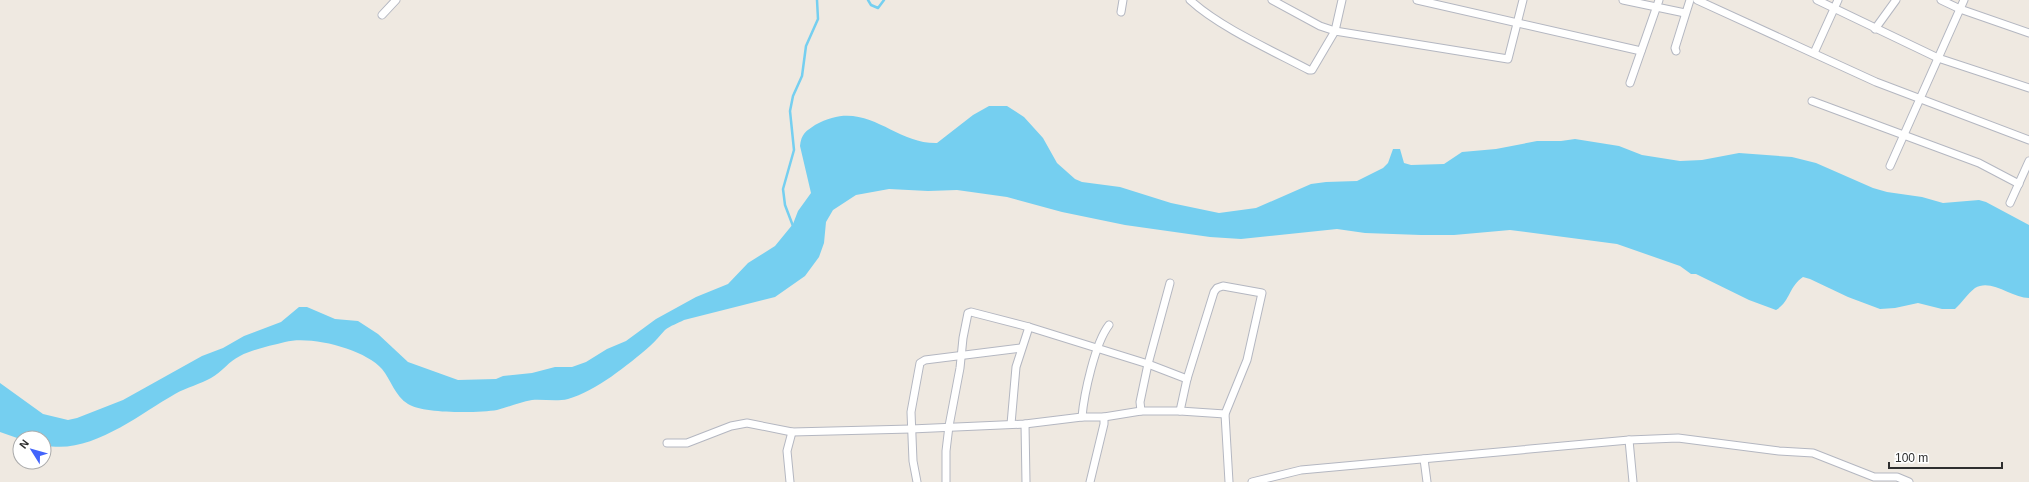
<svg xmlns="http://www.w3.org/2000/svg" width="2029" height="482" font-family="Arial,sans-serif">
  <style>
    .water { fill: #75cff0 }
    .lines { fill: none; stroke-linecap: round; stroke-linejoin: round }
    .stream { stroke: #75cff0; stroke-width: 2.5 }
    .street-casing { stroke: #b4b7c1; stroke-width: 9 }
    .street { stroke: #fff; stroke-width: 7 }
  </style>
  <rect width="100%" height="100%" fill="#efe9e1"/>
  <path class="water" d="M 989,106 L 1007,106 L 1024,117 L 1043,138 L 1057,163 L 1075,179 L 1082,182 L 1120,187 L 1171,203 L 1219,213 L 1256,208 L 1311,184 L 1326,182 L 1357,181 L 1383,168 L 1388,163 L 1393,149 L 1400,149 L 1404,163 L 1411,165 L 1444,164 L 1462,152 L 1496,149 L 1537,141 L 1561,141 L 1575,139 L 1619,146 L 1642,155 L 1680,161 L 1702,160 L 1739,153 L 1792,157 L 1816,163 L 1873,188 L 1887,192 L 1922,197 L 1943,203 L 1979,200 L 1986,202 L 2029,225 L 2029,298 C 2012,298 1991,278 1975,288 C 1967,294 1962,303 1955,309 L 1942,309 L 1918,303 L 1895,308 L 1880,309 L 1848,297 L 1810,279 L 1803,277 C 1789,286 1790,302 1776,310 L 1749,300 L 1696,274 L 1691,274 L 1680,266 L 1617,244 L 1510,230 L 1454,235 L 1421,235 L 1365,233 L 1337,229 L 1241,239 L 1210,237 L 1125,225 L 1062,212 L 1007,197 L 957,190 L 928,191 L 889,189 L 856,195 L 833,210 L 826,222 L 824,243 L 819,257 L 805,276 L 775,297 L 684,320 C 678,323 670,326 665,330 C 660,335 656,341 650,346 C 628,365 596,391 568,399 C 556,402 544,399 532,400 C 520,402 509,407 497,410 C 479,413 423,414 408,404 C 395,396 391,380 382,369 C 365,349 310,335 285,342 C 270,346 253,349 240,356 C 229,361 222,372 211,378 C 201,384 187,387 175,394 C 138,415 89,456 44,445 L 44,438 L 20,439 L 0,432 L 0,383 L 43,414 L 68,420 L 77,418 L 123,400 L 202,356 L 223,348 L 244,336 L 281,322 L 299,307 L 307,307 L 335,319 L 358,321 L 378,334 L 408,362 L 458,380 L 496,379 L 503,376 L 532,373 L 555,367 L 572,367 L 586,362 L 607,349 L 626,341 L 656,319 L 696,297 L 728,284 L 748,263 L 775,246 L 793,224 L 798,211 L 811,193 L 800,146 C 801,134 806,131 815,125 C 866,96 892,144 937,143 L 973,115 Z"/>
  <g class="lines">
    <g class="stream">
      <polyline points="868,0 871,5 878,8 884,0"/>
      <polyline points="793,226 785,205 783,189 794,150 790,111 793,96 802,76 806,46 818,19 817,0"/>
    </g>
    <g class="street-casing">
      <g id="street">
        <path d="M 1190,0 C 1219,27 1273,51 1309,70 L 1312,70 L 1335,31 L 1342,0"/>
        <polyline points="1272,0 1320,26 1335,31 1508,59 1523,0"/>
        <polyline points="1417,0 1641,51"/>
        <polyline points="1623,0 1685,13"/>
        <polyline points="1697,0 1876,82 2029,140"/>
        <polyline points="1817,0 1938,58 2029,88"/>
        <polyline points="1941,0 1960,9 2029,33"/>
        <polyline points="1121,12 1123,0"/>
        <polyline points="382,15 396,0"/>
        <polyline points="1875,29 1896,0"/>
        <polyline points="1676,51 1675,48 1690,0"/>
        <polyline points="1814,53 1838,0"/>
        <polyline points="1630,83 1659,0"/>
        <polyline points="1812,101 1979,163 2019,184"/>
        <polyline points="1890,166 1964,0"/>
        <polyline points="2010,203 2029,161"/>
        <polyline points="1141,411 1140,402 1148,364 1170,283"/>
        <polyline points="1180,411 1187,379 1214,292 1217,288 1223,286 1262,293 1247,360 1225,414 1229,482"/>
        <path d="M 1082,417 C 1084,394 1095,343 1109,325"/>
        <polyline points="1011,424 1016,367 1029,327"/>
        <polyline points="1025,424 1026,482"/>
        <polyline points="1629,440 1633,482"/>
        <polyline points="667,443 687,443 731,426 747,423 792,432 911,429 1025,424 1082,417 1104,417 1141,411 1180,411 1225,414"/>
        <polyline points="1424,459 1427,482"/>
        <polyline points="790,482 787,451 792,432"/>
        <polyline points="917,482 913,461 911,412 920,363 925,360 1021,348"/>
        <polyline points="946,482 946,451 949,426 960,368 963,338 968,313 971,312 1029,327 1148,364 1187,379"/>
        <polyline points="1090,482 1104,424 1104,417"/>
        <polyline points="1252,482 1301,470 1629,440 1678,438 1779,451 1813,453 1874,477 1897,477 1909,482"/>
      </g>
    </g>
    <use href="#street" class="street"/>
  </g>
  <g transform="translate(32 450) rotate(307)"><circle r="19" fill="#ffffff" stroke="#ababab"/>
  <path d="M0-3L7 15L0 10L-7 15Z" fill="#4264fb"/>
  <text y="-6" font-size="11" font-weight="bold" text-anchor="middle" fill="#2e2e2e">N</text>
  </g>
  <path d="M1889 462v6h113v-6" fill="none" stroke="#2e2e2e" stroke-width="2"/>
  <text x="1895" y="462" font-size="12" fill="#2e2e2e" stroke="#ffffff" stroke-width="3" paint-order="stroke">100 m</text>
</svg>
